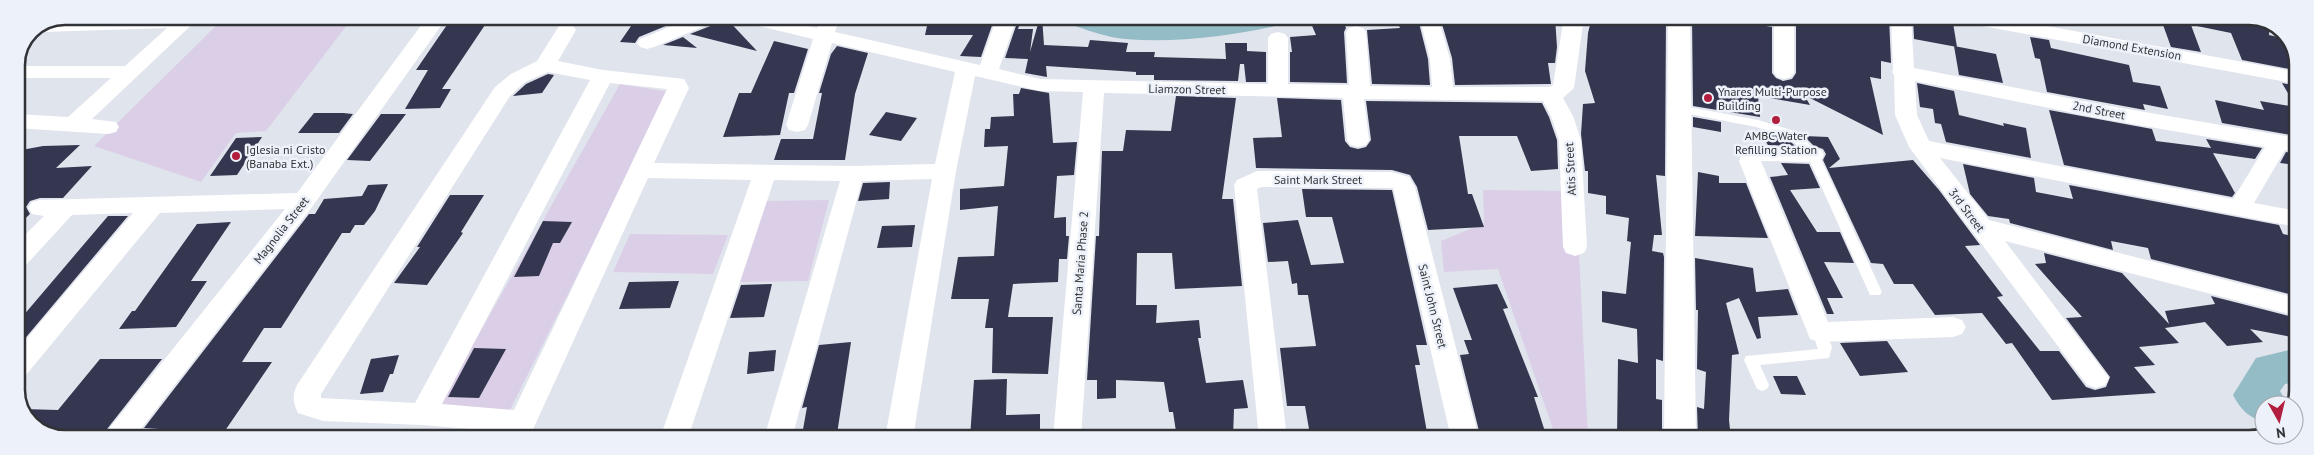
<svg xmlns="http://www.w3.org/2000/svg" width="2314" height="455" font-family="'PT Sans',sans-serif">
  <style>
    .green { fill: #dbcfe8 }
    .water { fill: #93bcc6 }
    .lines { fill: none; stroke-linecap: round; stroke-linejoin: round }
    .river { fill: #93bcc6; fill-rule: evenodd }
    .building { fill: #353650 }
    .lane { fill: #fff; fill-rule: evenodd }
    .street { fill: #fff; fill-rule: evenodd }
    .secondary { fill: #fff; fill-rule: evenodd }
    .poi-dot { fill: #b21f3e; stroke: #edf1f9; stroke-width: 2 }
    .labels { text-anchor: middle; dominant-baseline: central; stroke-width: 5; stroke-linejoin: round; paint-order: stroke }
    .street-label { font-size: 12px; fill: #323336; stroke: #edf1f9 }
    .poi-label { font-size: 12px; fill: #323336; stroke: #edf1f9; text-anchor: start }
    .rim { fill: none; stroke: #323336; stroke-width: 2.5 }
  </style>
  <rect width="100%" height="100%" fill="#e0e4ec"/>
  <g class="green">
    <polygon points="226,16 354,16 266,131 236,133 201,182 94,146"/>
    <polygon points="620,84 669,92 509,412 439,405"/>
    <polygon points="1483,190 1576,191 1588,438 1556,438 1498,269 1444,272 1441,241 1484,223"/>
    <polygon points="829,200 808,281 738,282 764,201"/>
    <polygon points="630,234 728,235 713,274 613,272"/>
  </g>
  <path class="water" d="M 1052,17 L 1313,17 C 1252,33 1188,44 1125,39 C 1102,37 1072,25 1052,17 Z"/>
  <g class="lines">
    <path class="river" d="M 2297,348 L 2297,382 L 2285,384 L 2280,391 L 2288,405 L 2264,405 L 2264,422 C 2248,417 2241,410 2233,395 L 2256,358 Z"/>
  </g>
  <g class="building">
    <polygon points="456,16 491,16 442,89 451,89 440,108 405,109 428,70 416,70 451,19"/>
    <polygon points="638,16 690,16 639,37 635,43 620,42"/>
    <polygon points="722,17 725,17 757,51 690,34 718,23"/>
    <polygon points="929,17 995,17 981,57 960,56 973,35 925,35"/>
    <polygon points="1019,17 1022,17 1018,29 1033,29 1030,52 1040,17 1042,17 1044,45 1088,47 1090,40 1128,43 1126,52 1155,52 1154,57 1226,59 1225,43 1247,43 1247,51 1266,52 1266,82 1246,82 1244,64 1240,64 1238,81 1154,80 1154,75 1136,75 1136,72 1046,66 1047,77 1025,73 1028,59 1005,58"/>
    <polygon points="1463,17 1555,17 1557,47 1555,63 1548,63 1551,84 1455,85 1452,58 1442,24 1464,24"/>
    <polygon points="1592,17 1666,17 1665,176 1656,175 1662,235 1654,235 1652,251 1663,253 1664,257 1663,361 1656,359 1656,399 1662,400 1662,434 1656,432 1656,438 1617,438 1618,359 1638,363 1637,329 1602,322 1602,291 1626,294 1631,242 1627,241 1629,218 1606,214 1606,196 1588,193 1588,171 1585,171 1581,134 1583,104 1595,103 1585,71 1588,33"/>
    <polygon points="1692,17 1759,17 1760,25 1772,27 1772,73 1776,78 1783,81 1792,79 1796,73 1796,17 1830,17 1858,21 1858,17 1889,17 1891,63 1881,61 1881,79 1870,77 1883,135 1804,95 1810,105 1758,96 1760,117 1693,106"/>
    <polygon points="1913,17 1952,17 1957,47 1914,39"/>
    <polygon points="2165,17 2188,17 2201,52 2171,47 2162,22 2165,23"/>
    <polygon points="2192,17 2258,17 2270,24 2269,35 2287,39 2297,59 2290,58 2295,70 2242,60 2231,33 2192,25"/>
    <polygon points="1342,18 1346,28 1344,32 1347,83 1290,82 1290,52 1292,52 1290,37 1316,35 1310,21"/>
    <polygon points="1398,23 1419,23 1428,59 1430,85 1372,84 1367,30 1400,28"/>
    <polygon points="683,37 697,48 663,45"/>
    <polygon points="2030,37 2049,40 2051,48 2129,65 2133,82 2160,86 2168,109 2143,104 2145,110 2047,92 2040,59 2035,58"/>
    <polygon points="774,41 808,49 794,93 789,93 780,135 723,137 739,93 751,93"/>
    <polygon points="837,46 868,53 855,94 845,160 774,160 781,139 813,139 822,93 819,93 831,54"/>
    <polygon points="1954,46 1996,54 2003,83 1959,75"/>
    <polygon points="548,74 554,75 542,93 513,96 526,84"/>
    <polygon points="1917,83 1954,91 1959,115 2004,126 2003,123 2026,128 2031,158 1946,142 1941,124 1935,123 1933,109 1920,107"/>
    <polygon points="2282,83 2297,86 2297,136 2222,123 2215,100 2264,110 2260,101 2296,107"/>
    <polygon points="1021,88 1049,93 1053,143 1077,142 1074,175 1057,176 1054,218 1066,217 1066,236 1069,236 1067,259 1059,259 1058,282 1013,284 1008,317 1053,317 1048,374 992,373 993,328 985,328 989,299 951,299 958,257 994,256 998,206 960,210 960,189 1004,186 1008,146 984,147 985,129 990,129 991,117 1014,116 1013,94 1019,94"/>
    <polygon points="1176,96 1236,98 1222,199 1233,199 1242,286 1175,289 1172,253 1137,253 1136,305 1157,305 1156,323 1199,320 1201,338 1198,338 1206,383 1243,380 1248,408 1234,409 1233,438 1177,438 1173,412 1169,412 1164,382 1116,380 1116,398 1097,399 1097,380 1087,380 1096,236 1099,236 1102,151 1123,151 1126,130 1171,131"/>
    <polygon points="1277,98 1341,100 1345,141 1350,147 1358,149 1366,147 1371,140 1366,101 1542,103 1549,117 1557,140 1558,169 1531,171 1517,136 1459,136 1468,194 1472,194 1484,227 1428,230 1417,187 1410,175 1392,170 1256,168 1253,138 1282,137"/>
    <polygon points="2049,110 2152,129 2156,141 2211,148 2206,139 2262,148 2255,159 2213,153 2235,193 2232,197 2064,165"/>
    <polygon points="886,112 917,118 901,141 869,135"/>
    <polygon points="314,113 343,113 353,114 339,133 298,133"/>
    <polygon points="381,114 406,114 370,161 347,160"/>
    <polygon points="1693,117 1721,122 1721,132 1693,127"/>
    <polygon points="1760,133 1770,133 1789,140 1795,146 1768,145"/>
    <polygon points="1804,136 1828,137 1840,159 1829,168 1913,160 1939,190 1980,245 1965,246 2003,296 1997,297 2040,351 2059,351 2086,387 2095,390 2106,387 2110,377 2066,318 2082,317 2035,264 2046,263 2044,253 2122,273 2169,324 2165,311 2215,304 2211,296 2297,318 2297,338 2250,329 2263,342 2227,346 2205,322 2165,328 2179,343 2139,347 2155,365 2134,367 2156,393 2052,400 2012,343 2006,344 1982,313 1935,315 1913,284 1894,284 1883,264 1871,263 1823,160 1826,154 1823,149 1814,146"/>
    <polygon points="262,137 237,175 210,176 236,138"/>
    <polygon points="80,145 56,168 92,166 63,198 40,198 30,201 26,207 30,214 16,227 16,151 43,146"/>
    <polygon points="2286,152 2297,154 2297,165 2280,163"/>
    <polygon points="1781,163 1809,164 1820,188 1790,190 1817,232 1840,232 1854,263 1824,262 1843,298 1827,298 1834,314 1827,314 1770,177 1788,175"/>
    <polygon points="1963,164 2034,178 2036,192 2073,199 2069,185 2279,225 2283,234 2297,237 2297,296 2151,259 2148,248 2111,241 2113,250 2010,223 2009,219 1988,216 1970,194"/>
    <polygon points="1698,172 1719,176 1719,183 1746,183 1768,238 1695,236"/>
    <polygon points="890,182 889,199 858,201 863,183"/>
    <polygon points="388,184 375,211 364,225 355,225 350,233 342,233 281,328 264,328 242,362 272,362 220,438 152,438 159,429 144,428 309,214 315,214 324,199 362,196 368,185"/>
    <polygon points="1302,189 1392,190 1427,345 1416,345 1420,365 1415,365 1428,438 1326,438 1323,429 1309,429 1305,406 1287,406 1280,348 1316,346 1308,295 1298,295 1297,283 1292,284 1288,261 1268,262 1263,223 1298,220 1311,265 1344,263 1332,217 1306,217"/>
    <polygon points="450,195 484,195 461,232 463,233 427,285 394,283 420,247 417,247"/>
    <polygon points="108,216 128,216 17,348 17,323"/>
    <polygon points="543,221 572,222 560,243 553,243 539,276 514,277"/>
    <polygon points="231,222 191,281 207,281 176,327 119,329 132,311 135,311 197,224"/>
    <polygon points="915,225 912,247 877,248 882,226"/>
    <polygon points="1695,258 1753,268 1756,292 1788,289 1798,315 1758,317 1761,338 1757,339 1739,298 1726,303 1739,354 1732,355 1729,420 1731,439 1698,438 1697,407 1704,409 1706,372 1697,369 1698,310 1696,310"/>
    <polygon points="679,281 670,308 619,309 629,282"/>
    <polygon points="772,284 764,317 730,318 741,285"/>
    <polygon points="1497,284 1508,308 1503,309 1538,397 1534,397 1547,438 1490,438 1487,431 1479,431 1460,355 1469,354 1464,340 1472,340 1453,288"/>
    <polygon points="1887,341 1908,372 1860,376 1840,343"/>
    <polygon points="851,342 837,434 802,435 807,407 802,408 819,345"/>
    <polygon points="474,348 506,349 479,398 448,397"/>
    <polygon points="776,350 774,371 747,374 749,352"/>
    <polygon points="399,355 393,374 390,374 383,392 360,394 371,359"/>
    <polygon points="100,359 162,359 100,438 56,438 30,424 23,409 58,410"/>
    <polygon points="1773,376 1797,376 1806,395 1781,394"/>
    <polygon points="1007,379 1006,415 1040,414 1040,432 1012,433 1011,438 970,438 974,380"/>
  </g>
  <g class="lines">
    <g class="lane">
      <polygon points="1678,105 1758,120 1798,132 1819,155 1882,292 1880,295 1870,295 1808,157 1790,138 1756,127 1674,111 1672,109"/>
      <polygon points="1819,327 1824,328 1832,347 1829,358 1760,365 1769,385 1767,389 1762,391 1757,389 1744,360 1746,356 1818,349 1812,332 1814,328"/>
    </g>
    <g class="street">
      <polygon points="151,16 201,16 92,119 116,122 119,127 116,132 108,134 16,128 16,114 68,117 111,78 16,78 16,66 125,66 167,28 42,32 34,29 58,20"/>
      <polygon points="428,16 448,16 312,207 134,438 104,438 108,430 285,209 160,213 26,375 17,378 17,350 133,213 72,215 25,266 16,269 16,244 44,216 32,214 28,208 32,202 40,200 297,193"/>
      <polygon points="694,17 720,17 717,21 654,47 647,49 640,47 637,43 640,39"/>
      <path d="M 736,17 L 769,17 L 817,28 L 820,17 L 840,17 L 835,32 L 980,65 L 997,17 L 1017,17 L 999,69 L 1040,79 L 1268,84 L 1268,38 L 1271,34 L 1278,32 L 1285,34 L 1288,38 L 1288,84 L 1349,85 L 1346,32 L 1349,28 L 1356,26 L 1363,28 L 1366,32 L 1370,86 L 1432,87 L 1430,59 L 1420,19 L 1422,17 L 1438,17 L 1450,59 L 1453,87 L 1550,87 L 1553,85 L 1564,17 L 1584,17 L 1574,88 L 1563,98 L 1573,116 L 1581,140 L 1587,247 L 1584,253 L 1575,256 L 1566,253 L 1563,247 L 1559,140 L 1551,116 L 1543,101 L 1364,99 L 1369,140 L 1366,145 L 1358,147 L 1350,145 L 1347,140 L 1343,98 L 1104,93 L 1081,438 L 1053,438 L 1083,92 L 1040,91 L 975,76 L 956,171 L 913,438 L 885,438 L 932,179 L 862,181 L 792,438 L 764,438 L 840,181 L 774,180 L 688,438 L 660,438 L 751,180 L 648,178 L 529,438 L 503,438 L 504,432 L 423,425 L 323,421 L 298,413 C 293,403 292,395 297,385 L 495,87 L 511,74 L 537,61 L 559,26 L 566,24 L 573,26 L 576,30 L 558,61 L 603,70 L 684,79 L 689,88 L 654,163 L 853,166 L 935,164 L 955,72 L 832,43 L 808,125 L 805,130 L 797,132 L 789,130 L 786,125 L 813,39 L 738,21 ZM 548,72 L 590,80 L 415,403 L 321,398 L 321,394 L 510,96 L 525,82 ZM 610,83 L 667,89 L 514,410 L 442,404 Z"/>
      <polygon points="1774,17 1794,17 1794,73 1791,77 1784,79 1777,77 1774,73"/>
      <path d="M 1891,17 L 1911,17 L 1914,68 L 2104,105 L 2297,138 L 2297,152 L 2285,150 L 2254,203 L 2297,211 L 2297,227 L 1940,158 L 1989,220 L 2297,298 L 2297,316 L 2005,241 L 2109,378 L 2105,385 L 2096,388 L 2087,385 L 1909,147 L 1895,115 L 1894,75 L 1892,72 L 1893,70 ZM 1915,81 L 2104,119 L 2265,147 L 2233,199 L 1929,141 L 1917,115 Z"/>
      <polygon points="1956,17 1998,17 2297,72 2297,84 1966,23 1959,21"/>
      <polygon points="2143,17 2163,17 2160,22 2153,24 2146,22"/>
      <polygon points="1760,147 1813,148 1821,150 1824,155 1821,160 1813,162 1761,161 1828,322 1953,317 1962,320 1966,327 1962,334 1953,337 1819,342 1810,339 1739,161 1743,151"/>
      <polygon points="1257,171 1392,172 1409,177 1415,187 1479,438 1451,438 1393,188 1261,187 1257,189 1287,438 1259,438 1234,185 1237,180"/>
    </g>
    <polygon class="secondary" points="1668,17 1690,17 1696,439 1664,439"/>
  </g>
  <g class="poi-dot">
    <circle cx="1708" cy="98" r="5"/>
    <circle cx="1776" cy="120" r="5"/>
    <circle cx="236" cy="156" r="5"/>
  </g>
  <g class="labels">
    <g class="street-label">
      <text transform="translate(2132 47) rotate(10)">Diamond Extension</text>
      <text transform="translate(1187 89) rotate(1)">Liamzon Street</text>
      <text transform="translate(2099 110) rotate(11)">2nd Street</text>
      <text transform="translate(1570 169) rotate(-93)">Atis Street</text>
      <text x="1318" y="179">Saint Mark Street</text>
      <text transform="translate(1967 210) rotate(53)">3rd Street</text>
      <text transform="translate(281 230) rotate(-52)">Magnolia Street</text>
      <text transform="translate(1080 263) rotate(-86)">Santa Maria Phase 2</text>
      <text transform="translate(1433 306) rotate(76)">Saint John Street</text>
    </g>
    <g class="poi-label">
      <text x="1718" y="91">Ynares Multi-Purpose<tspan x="1718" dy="14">Building</tspan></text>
      <text x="1776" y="135" text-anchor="middle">AMBC Water<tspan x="1776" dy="14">Refilling Station</tspan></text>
      <text x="246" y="149">Iglesia ni Cristo<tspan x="246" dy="14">(Banaba Ext.)</tspan></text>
    </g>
  </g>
  <path d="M0 0H2314V455H0ZM65 25H2249A40 40 0 0 1 2289 65V390A40 40 0 0 1 2249 430H65A40 40 0 0 1 25 390V65A40 40 0 0 1 65 25Z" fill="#edf1f9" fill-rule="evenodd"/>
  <path class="rim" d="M65 25H2249A40 40 0 0 1 2289 65V390A40 40 0 0 1 2249 430H65A40 40 0 0 1 25 390V65A40 40 0 0 1 65 25Z"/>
  <g transform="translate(2279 420) rotate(172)"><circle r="24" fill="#edf1f9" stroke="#a2a5ab"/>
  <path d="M0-4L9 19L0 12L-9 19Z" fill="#b21f3e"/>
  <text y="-8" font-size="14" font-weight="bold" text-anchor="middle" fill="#323336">N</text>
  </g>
</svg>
